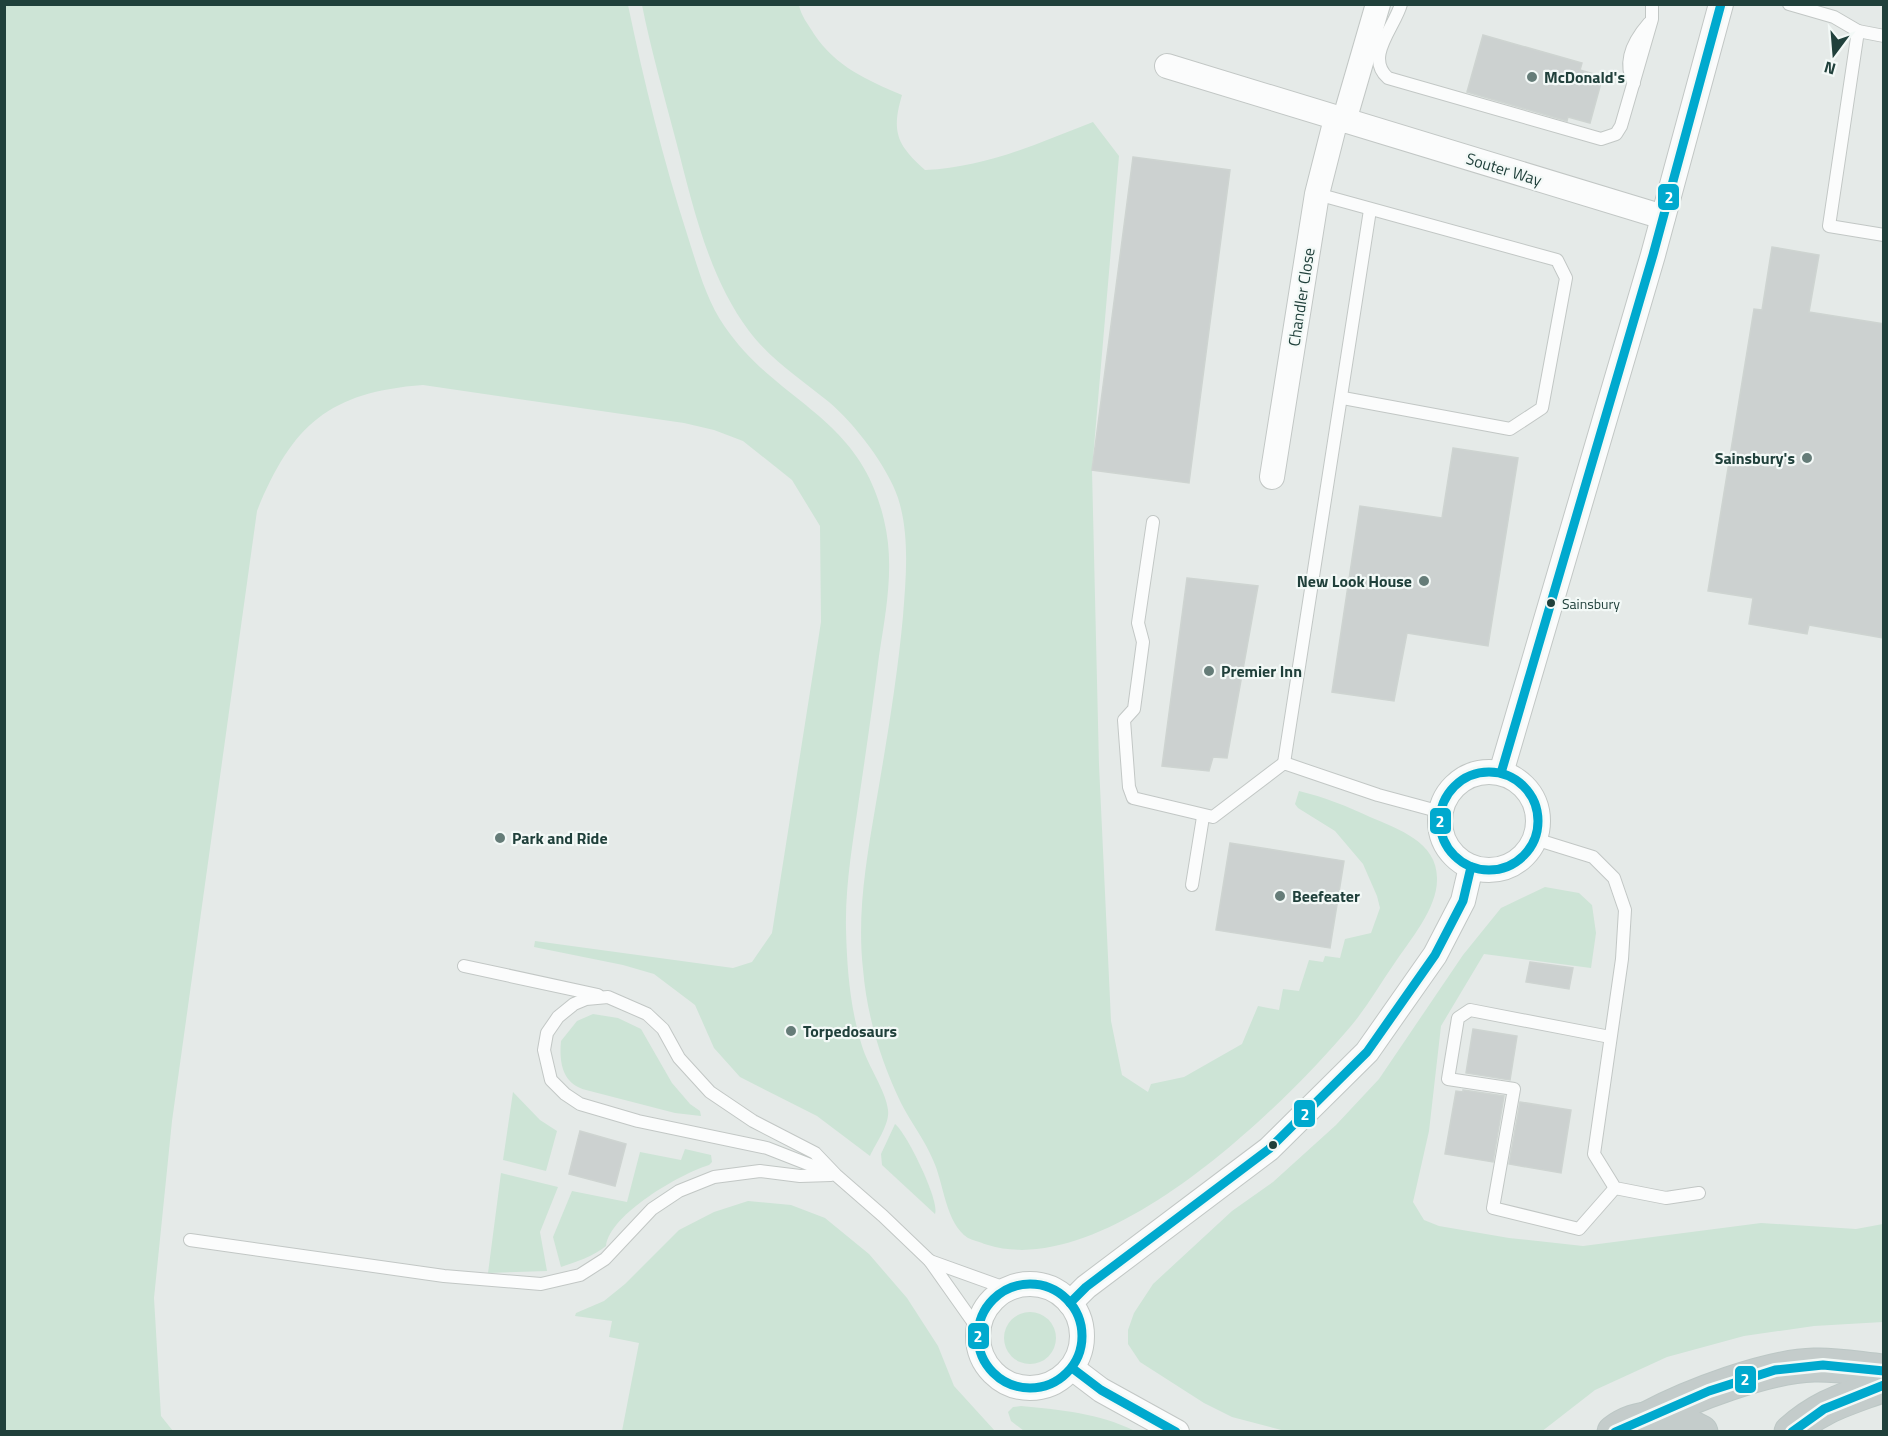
<svg xmlns="http://www.w3.org/2000/svg" width="1888" height="1436" font-family="'Titillium Web',sans-serif">
  <style>
    .green { fill: #cde4d6 }
    .building { fill: #ccd1d0; stroke: #ced4d1; stroke-width: 1.5 }
    .lines { fill: none; stroke-linecap: round; stroke-linejoin: round }
    .service-casing { stroke: #c2c7c5; stroke-width: 14 }
    .minor-casing { stroke: #c2c7c5; stroke-width: 26 }
    .trunk-casing { stroke: #bcc7c5; stroke-width: 35 }
    .service { stroke: #fbfcfc; stroke-width: 12 }
    .minor { stroke: #fbfcfc; stroke-width: 24 }
    .trunk { stroke: #c4cccb; stroke-width: 33 }
    .bus-1-casing { stroke: #f3f9f7; stroke-width: 14 }
    .bus-1 { stroke: #00a9ce; stroke-width: 9 }
    .poi-dot { fill: #657c78; stroke: #f3f9f7; stroke-width: 2 }
    .bus-dot { fill: #20403b; stroke: #f3f9f7; stroke-width: 2 }
    .labels { text-anchor: middle; dominant-baseline: central; stroke-width: 4.5; stroke-linejoin: round; paint-order: stroke }
    .bus-label { font-size: 14px; fill: #20403b; stroke: #f3f9f7; text-anchor: start }
    .poi-label { font-size: 16px; font-weight: bold; fill: #20403b; stroke: #f3f9f7; text-anchor: start }
    .street-label { font-size: 16px; fill: #20403b; stroke: #f3f9f7 }
    .line-badge { stroke: #f3f9f7; stroke-width: 2 }
    .badge-label { font-size: 16px; text-anchor: middle; font-weight: bold; fill: #fff }
  </style>
  <rect width="100%" height="100%" fill="#e5eae8"/>
  <g class="green">
    <path d="M 5,4 L 628,5 C 644,82 663,159 687,234 C 697,265 706,300 725,327 C 779,405 860,415 884,520 C 895,565 886,611 879,656 C 873,704 866,751 859,799 C 853,841 845,886 846,929 C 847,969 850,1008 862,1046 C 868,1066 886,1091 888,1110 C 890,1124 876,1143 870,1156 L 817,1116 L 740,1077 L 714,1048 L 695,1005 L 654,974 L 623,965 L 534,947 L 535,941 L 733,968 L 752,962 L 772,933 L 821,622 L 820,526 L 792,480 L 743,441 L 714,430 L 684,423 L 423,385 C 329,392 292,425 257,511 L 172,1121 L 154,1298 L 161,1416 L 173,1431 L 5,1431 Z"/>
    <path d="M 642,5 L 799,5 C 801,16 808,24 814,34 C 836,67 867,80 902,95 C 891,132 897,145 925,170 C 987,167 1036,144 1093,122 L 1119,156 L 1092,470 L 1099,765 L 1111,1021 L 1122,1075 L 1148,1092 L 1151,1084 L 1184,1077 L 1242,1044 L 1258,1006 L 1279,1010 L 1283,989 L 1299,991 L 1309,960 L 1323,962 L 1325,956 L 1340,958 L 1345,939 L 1371,933 L 1380,908 L 1377,896 L 1363,864 L 1335,831 L 1298,808 L 1295,804 L 1299,791 C 1324,797 1347,806 1370,817 C 1398,829 1437,842 1437,878 C 1438,908 1410,940 1394,964 C 1380,984 1367,1007 1351,1026 C 1281,1109 1105,1281 988,1245 C 985,1244 970,1239 968,1238 C 945,1223 944,1183 933,1160 C 925,1140 911,1123 901,1103 C 881,1061 867,1017 863,969 C 857,915 866,862 875,809 C 886,745 897,681 903,616 C 906,578 910,535 898,498 C 888,467 854,423 829,402 C 801,379 771,360 749,331 C 708,276 693,206 676,141 C 664,95 651,50 642,5 Z"/>
    <polygon points="1545,887 1579,893 1592,905 1596,933 1591,968 1484,954 1441,1026 1429,1131 1413,1202 1424,1220 1439,1226 1509,1238 1583,1246 1761,1223 1856,1229 1883,1224 1883,1322 1814,1326 1744,1336 1667,1357 1595,1390 1541,1432 1285,1431 1232,1417 1204,1403 1140,1362 1128,1344 1128,1330 1134,1313 1153,1284 1232,1211 1273,1182 1336,1125 1379,1079 1463,955 1501,908"/>
    <path d="M 593,1014 L 618,1018 L 641,1029 L 672,1083 L 690,1104 L 700,1111 L 701,1116 L 675,1113 L 586,1090 C 562,1084 559,1062 561,1041 L 577,1021 Z"/>
    <polygon points="513,1092 540,1120 557,1131 546,1171 503,1160"/>
    <path d="M 895,1124 C 906,1132 940,1201 935,1214 L 882,1165 L 881,1154 Z"/>
    <path d="M 685,1149 L 711,1155 L 712,1162 L 709,1165 C 680,1174 610,1214 606,1246 C 594,1256 576,1262 561,1267 L 553,1237 L 572,1191 L 627,1202 L 640,1152 L 681,1160 Z"/>
    <polygon points="501,1173 558,1187 540,1232 547,1271 488,1273"/>
    <polygon points="748,1201 791,1205 825,1218 869,1254 907,1298 938,1346 954,1386 995,1431 622,1431 639,1343 609,1337 612,1321 575,1316 576,1313 604,1301 625,1284 679,1230 714,1212"/>
    <circle cx="1030" cy="1338" r="26"/>
    <path d="M 1021,1406 C 1062,1410 1098,1413 1135,1431 L 1024,1431 L 1011,1421 L 1008,1412 L 1013,1407 Z"/>
  </g>
  <g class="building">
    <polygon points="1483,35 1582,63 1580,70 1594,74 1593,80 1601,83 1590,123 1568,117 1567,121 1467,92"/>
    <polygon points="1133,157 1230,170 1189,483 1092,470"/>
    <polygon points="1772,247 1819,255 1809,312 1884,324 1884,638 1809,625 1807,634 1749,624 1753,598 1708,591 1754,309 1762,310"/>
    <polygon points="1453,448 1518,458 1488,646 1407,633 1394,701 1332,692 1360,506 1442,518"/>
    <polygon points="1187,578 1258,586 1227,758 1213,757 1209,771 1162,766"/>
    <polygon points="1230,843 1344,861 1330,948 1216,930"/>
    <polygon points="1530,962 1573,968 1569,989 1526,982"/>
    <polygon points="1473,1029 1517,1036 1510,1080 1466,1073"/>
    <polygon points="1463,1090 1504,1096 1493,1162 1445,1154 1456,1091 1463,1092"/>
    <polygon points="1520,1102 1571,1110 1561,1173 1509,1164"/>
    <polygon points="580,1131 626,1144 615,1186 569,1174"/>
  </g>
  <g class="lines">
    <g class="service-casing">
      <g id="service">
        <path d="M 1401,4 C 1395,27 1364,57 1388,78 L 1601,139 L 1616,134 L 1621,126 L 1652,19 L 1652,4"/>
        <polyline points="1789,4 1834,17 1858,31 1829,226 1884,235"/>
        <polyline points="1858,31 1884,36"/>
        <path d="M 1634,83 C 1622,61 1635,39 1649,23"/>
        <polyline points="1317,194 1557,260 1566,278 1542,408 1510,429 1343,398"/>
        <polyline points="1153,522 1138,623 1143,642 1134,709 1124,720 1129,787 1133,798 1213,817 1284,763 1378,795 1441,812"/>
        <polyline points="1284,763 1370,210"/>
        <polyline points="1535,839 1593,857 1614,878 1625,910 1622,959 1594,1154 1615,1188 1666,1198 1699,1193"/>
        <polyline points="1192,885 1203,817"/>
        <polyline points="464,966 598,995"/>
        <polyline points="1610,1037 1470,1010 1458,1018 1448,1079 1514,1089 1493,1208 1579,1229 1615,1188"/>
        <polyline points="836,1175 767,1148 638,1121 580,1104 565,1094 551,1080 544,1050 547,1033 558,1017 574,1004 586,999 608,997 647,1014 663,1029 679,1058 710,1092 753,1121 815,1153 836,1175 883,1216 930,1261 978,1329"/>
        <polyline points="190,1240 444,1276 541,1284 580,1275 605,1259 652,1209 679,1191 714,1177 760,1171 800,1176 831,1175"/>
        <polyline points="930,1261 1008,1289"/>
      </g>
    </g>
    <g class="minor-casing">
      <g id="minor">
        <polyline points="1167,66 1663,217"/>
        <polyline points="1344,121 1378,4"/>
        <polyline points="1272,477 1317,194 1336,119"/>
        <circle cx="1489" cy="821" r="49"/>
        <polyline points="1501,773 1653,255 1721,4"/>
        <circle cx="1030" cy="1336" r="52"/>
        <polyline points="1070,1303 1086,1287 1269,1149 1367,1052 1435,955 1463,901 1471,867"/>
        <polyline points="1072,1368 1101,1390 1177,1432"/>
      </g>
    </g>
    <g class="trunk-casing">
      <g id="trunk">
        <path d="M 1648,1418 C 1689,1396 1768,1366 1814,1365 C 1837,1364 1861,1369 1884,1371"/>
        <path d="M 1614,1432 C 1640,1412 1674,1416 1701,1432"/>
        <path d="M 1791,1432 C 1821,1405 1847,1399 1884,1385"/>
      </g>
    </g>
    <use href="#service" class="service"/>
    <use href="#minor" class="minor"/>
    <use href="#trunk" class="trunk"/>
    <g class="bus-1-casing">
      <g id="bus-1">
        <circle cx="1489" cy="821" r="49"/>
        <polyline points="1501,773 1653,255 1721,4"/>
        <circle cx="1030" cy="1336" r="52"/>
        <polyline points="1070,1303 1086,1287 1269,1149 1367,1052 1435,955 1463,901 1471,867"/>
        <polyline points="1072,1368 1101,1390 1176,1432"/>
        <polyline points="1615,1432 1709,1391 1775,1370 1823,1365 1884,1371"/>
        <polyline points="1792,1432 1824,1409 1884,1385"/>
      </g>
    </g>
    <use href="#bus-1" class="bus-1"/>
  </g>
  <g class="poi-dot">
    <circle cx="1532" cy="77" r="6"/>
    <circle cx="1807" cy="458" r="6"/>
    <circle cx="1424" cy="581" r="6"/>
    <circle cx="1209" cy="671" r="6"/>
    <circle cx="500" cy="838" r="6"/>
    <circle cx="1280" cy="896" r="6"/>
    <circle cx="791" cy="1031" r="6"/>
  </g>
  <g class="bus-dot">
    <circle cx="1551" cy="603" r="5"/>
    <circle cx="1273" cy="1145" r="5"/>
  </g>
  <g class="labels">
    <g class="bus-label">
      <text x="1562" y="603">Sainsbury</text>
    </g>
    <g class="poi-label">
      <text x="1544" y="77">McDonald's</text>
      <text x="1795" y="458" text-anchor="end">Sainsbury's</text>
      <text x="1412" y="581" text-anchor="end">New Look House</text>
      <text x="1221" y="671">Premier Inn</text>
      <text x="512" y="838">Park and Ride</text>
      <text x="1292" y="896">Beefeater</text>
      <text x="803" y="1031">Torpedosaurs</text>
    </g>
    <g class="street-label">
      <text transform="translate(1504 169) rotate(17)">Souter Way</text>
      <text transform="translate(1301 297) rotate(-81)">Chandler Close</text>
    </g>
  </g>
  <g class="line-badge">
    <rect x="1657" y="183" width="23" height="28" rx="6" fill="#00a9ce"/>
    <rect x="1429" y="807" width="23" height="28" rx="6" fill="#00a9ce"/>
    <rect x="1293" y="1099" width="23" height="29" rx="6" fill="#00a9ce"/>
    <rect x="967" y="1322" width="23" height="28" rx="6" fill="#00a9ce"/>
    <rect x="1734" y="1365" width="23" height="29" rx="6" fill="#00a9ce"/>
  </g>
  <g class="badge-label">
    <text x="1669" y="203">2</text>
    <text x="1440" y="827">2</text>
    <text x="1305" y="1120">2</text>
    <text x="978" y="1342">2</text>
    <text x="1745" y="1385">2</text>
  </g>
  <rect width="1888" height="1436" fill="none" stroke="#20403b" stroke-width="12"/>
  <g transform="translate(1834 54) rotate(196)" stroke="#f3f9f7" stroke-width="4.5" paint-order="stroke">
  <path d="M0-4.5L10 22L0 15L-10 22Z" fill="#20403b"/>
  <text y="-9" font-size="16" font-weight="bold" text-anchor="middle" fill="#20403b">N</text>
  </g>
</svg>
